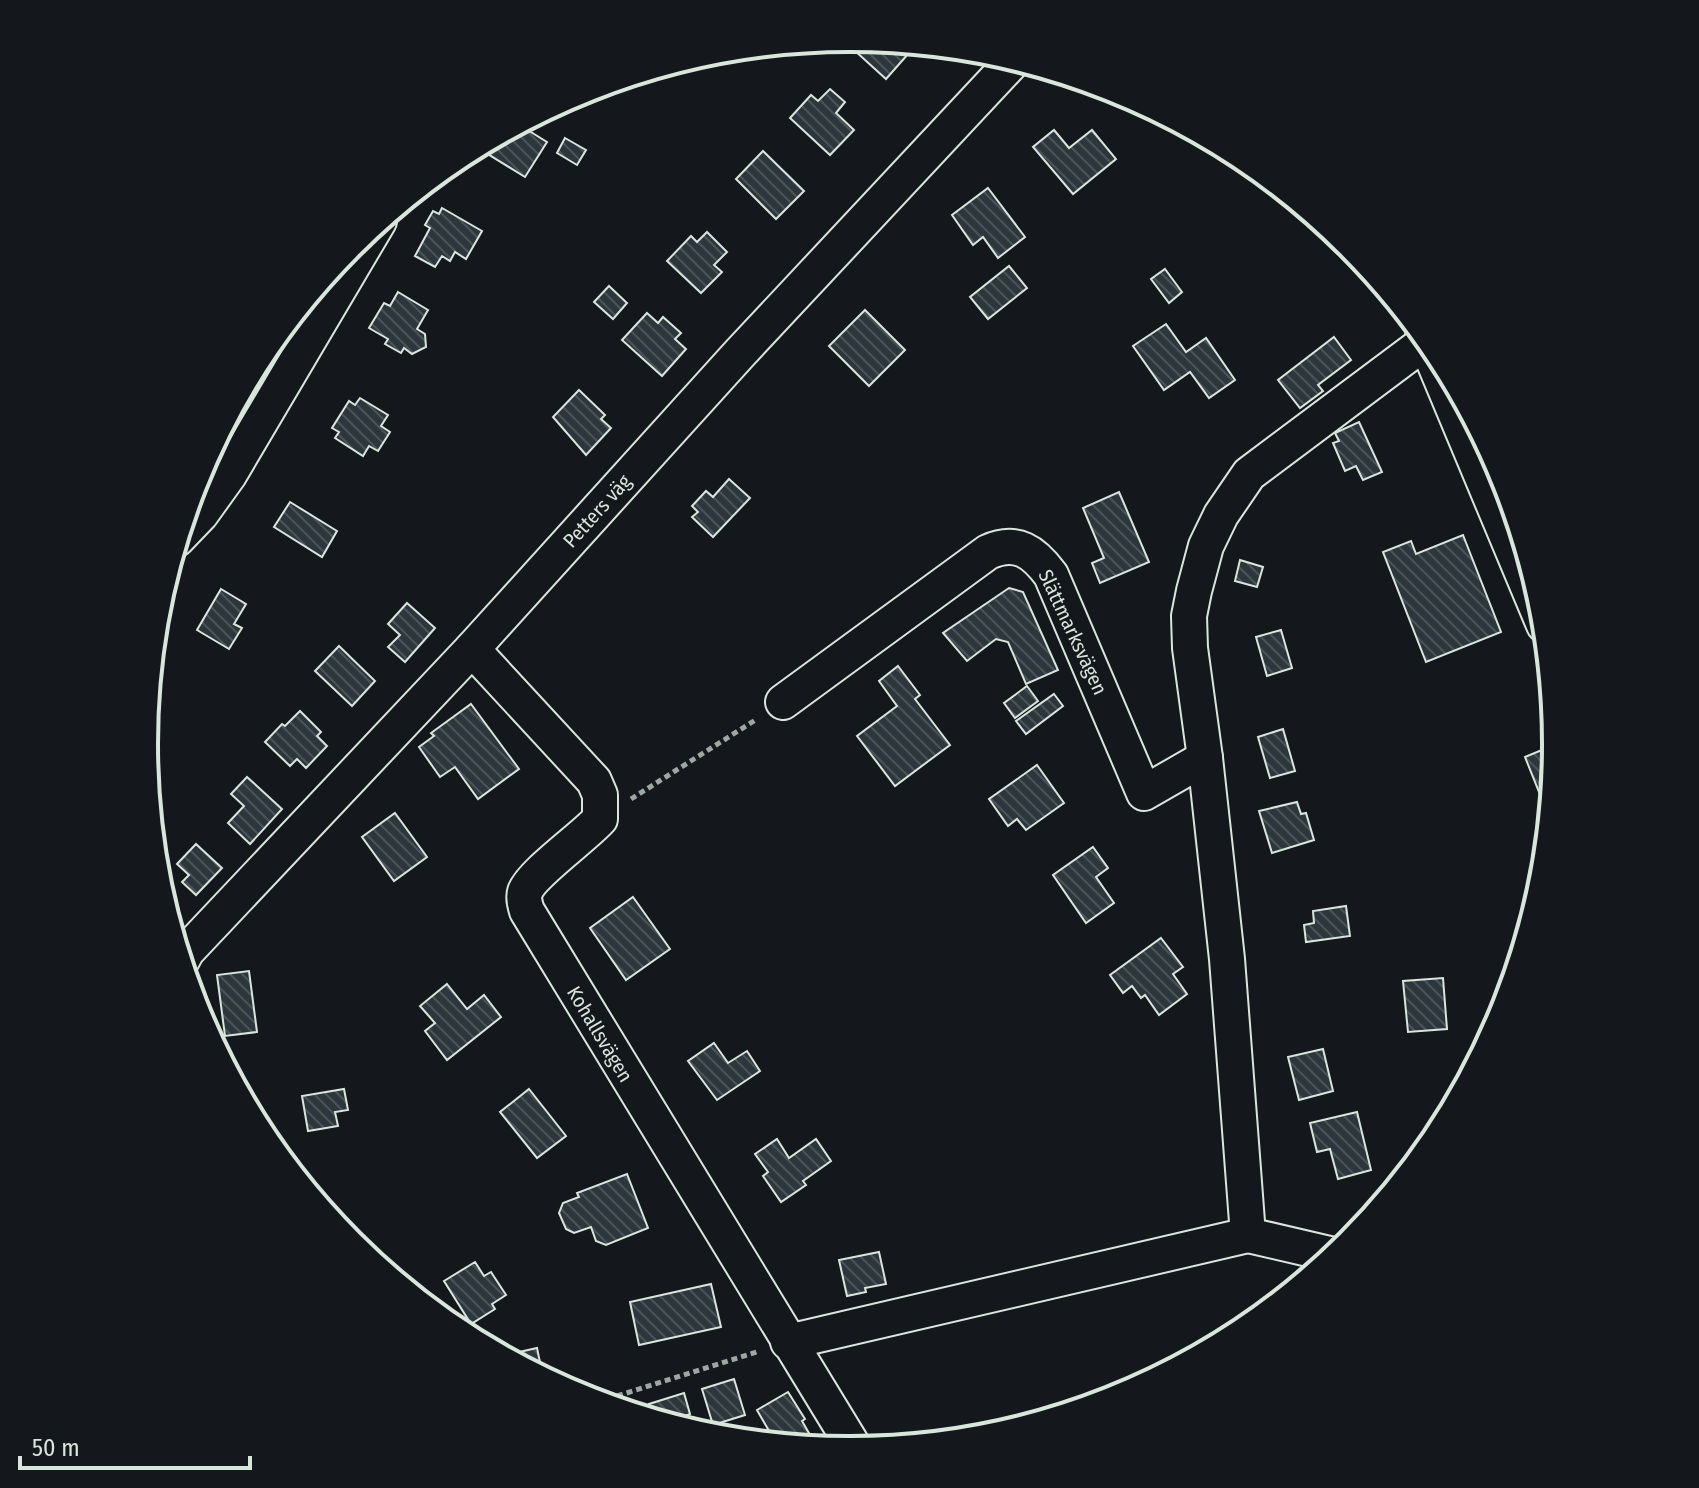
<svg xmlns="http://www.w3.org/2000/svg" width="1699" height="1488" font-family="'Fira Sans Condensed',sans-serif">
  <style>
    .building { fill: url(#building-back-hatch); stroke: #d8e6dc; stroke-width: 2 }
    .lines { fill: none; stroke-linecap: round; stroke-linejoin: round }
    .minor-casing { stroke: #d8e6dc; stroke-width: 38 }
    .path { stroke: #9da8a2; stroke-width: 5; stroke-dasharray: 6 4; stroke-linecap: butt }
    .minor { stroke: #14181c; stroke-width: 34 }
    .labels { text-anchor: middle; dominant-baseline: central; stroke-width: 6; stroke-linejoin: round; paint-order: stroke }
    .street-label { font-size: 20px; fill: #d8e6dc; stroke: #14181c }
    .rim { fill: none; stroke: #d8e6dc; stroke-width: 4 }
  </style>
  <defs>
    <pattern id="building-back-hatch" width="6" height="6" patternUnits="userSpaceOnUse" patternTransform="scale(2)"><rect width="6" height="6" fill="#2c363c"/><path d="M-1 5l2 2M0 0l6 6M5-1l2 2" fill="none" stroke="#4a5358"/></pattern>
  </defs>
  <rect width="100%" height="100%" fill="#14181c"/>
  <g class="building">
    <polygon points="864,39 916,45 886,79 854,50"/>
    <polygon points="830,89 845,102 836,113 854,130 830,155 790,118 811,95 818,101"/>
    <polygon points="518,124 547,142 525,177 478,148"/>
    <polygon points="1054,130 1069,148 1092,130 1116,159 1073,194 1033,147"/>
    <polygon points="565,138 586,150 577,165 557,153"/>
    <polygon points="763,151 804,191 776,219 736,179"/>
    <polygon points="988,188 1025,237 998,258 983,237 973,245 952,215"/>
    <polygon points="442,208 482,231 466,259 455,252 450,261 442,256 435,267 415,256 430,228 425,225 433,211 439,214"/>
    <polygon points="707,232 727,252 714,265 722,272 701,293 667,261 691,236 697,242"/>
    <polygon points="1009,266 1027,288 988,319 970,297"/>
    <polygon points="1165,269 1182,292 1169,303 1151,279"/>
    <polygon points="609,286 627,303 613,319 594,302"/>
    <polygon points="398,292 428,310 417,329 425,334 426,347 412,354 404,348 401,353 385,344 388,339 369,328 384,303 390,306"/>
    <polygon points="865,310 905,350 869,386 829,346"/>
    <polygon points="647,313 658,323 663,317 681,333 675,339 686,349 662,376 622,340"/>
    <polygon points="1166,324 1186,352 1206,338 1235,380 1209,398 1190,372 1164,390 1133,346"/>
    <polygon points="1334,337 1351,360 1318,385 1323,391 1300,408 1278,380"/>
    <polygon points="579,390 605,415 601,419 611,428 586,455 553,417"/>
    <polygon points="360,398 388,415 381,426 390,432 378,451 369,446 363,456 335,438 339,432 332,428 349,401 355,405"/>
    <polygon points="1359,422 1382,472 1363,480 1356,466 1345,471 1333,443 1339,441 1335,433"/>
    <polygon points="729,479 750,498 713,537 692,517 698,512 692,506 706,491 713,497"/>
    <polygon points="1119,492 1149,562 1100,583 1092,563 1104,558 1083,508"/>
    <polygon points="290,502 337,531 322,557 274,527"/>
    <polygon points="1463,535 1501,632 1426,662 1383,552 1411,541 1416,554"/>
    <polygon points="1240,560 1263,567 1257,587 1235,581"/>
    <polygon points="1009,588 1023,592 1058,670 1026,684 1008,642 996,639 967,661 943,633"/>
    <polygon points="221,589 246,604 234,624 242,628 229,649 197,630"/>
    <polygon points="407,603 435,628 405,662 388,647 400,635 388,624"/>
    <polygon points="1281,630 1292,668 1267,676 1256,637"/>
    <polygon points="339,646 375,681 352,706 315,671"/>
    <polygon points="898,666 920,695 915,699 950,745 895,786 857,736 897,706 879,681"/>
    <polygon points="1027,686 1038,701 1015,718 1004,703"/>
    <polygon points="1054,694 1063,706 1026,734 1016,721"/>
    <polygon points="471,704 519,769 478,799 455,767 440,777 419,747 434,736 431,733"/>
    <polygon points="300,711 321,732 317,736 327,746 306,768 297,759 290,766 265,742 282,724 285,726"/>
    <polygon points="1283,729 1295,771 1270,778 1258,737"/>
    <polygon points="1549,747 1554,760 1551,793 1541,797 1525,757"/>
    <polygon points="1037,765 1064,803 1026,830 1017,819 1008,826 989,799"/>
    <polygon points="247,777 282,809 250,844 228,823 244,806 231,794"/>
    <polygon points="1297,802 1301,814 1306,813 1314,840 1272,853 1259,811"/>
    <polygon points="395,813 427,857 394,881 362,837"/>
    <polygon points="196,844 222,868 196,895 182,882 189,875 177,864"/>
    <polygon points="1093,847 1108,868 1096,877 1114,903 1086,923 1053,875"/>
    <polygon points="633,897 670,949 626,980 590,928"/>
    <polygon points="1346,906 1350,936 1306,942 1304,925 1314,923 1313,911"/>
    <polygon points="1161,938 1183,967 1173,974 1187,994 1159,1015 1145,995 1141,998 1132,986 1123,993 1110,975"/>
    <polygon points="249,971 257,1032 225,1036 217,975"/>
    <polygon points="1443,978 1447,1029 1408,1032 1403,981"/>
    <polygon points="447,984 467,1009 484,995 501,1017 447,1060 425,1031 435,1023 420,1006"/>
    <polygon points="714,1043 728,1063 747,1051 760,1071 717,1100 688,1061"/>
    <polygon points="1323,1049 1333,1091 1299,1100 1288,1057"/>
    <polygon points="344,1089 348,1110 335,1112 338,1126 308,1131 302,1096"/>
    <polygon points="529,1089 566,1136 537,1158 500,1112"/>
    <polygon points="1357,1112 1371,1170 1338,1179 1330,1149 1317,1152 1310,1123"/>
    <polygon points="777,1139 789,1158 816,1139 831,1161 803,1181 806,1185 781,1202 763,1176 768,1172 755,1154"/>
    <polygon points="284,1141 289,1168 269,1144"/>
    <polygon points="627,1174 648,1228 606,1245 596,1241 591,1227 574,1233 566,1229 559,1213 563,1203 579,1197 577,1193"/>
    <polygon points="879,1252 886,1284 865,1288 866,1292 847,1296 839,1260"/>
    <polygon points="475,1262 484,1276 491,1272 506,1295 492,1304 495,1309 471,1324 444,1281"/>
    <polygon points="711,1284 721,1327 639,1345 630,1302"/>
    <polygon points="537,1348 543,1377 511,1360 510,1354"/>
    <polygon points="734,1379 745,1415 713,1425 702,1389"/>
    <polygon points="788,1392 805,1419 802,1421 817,1447 776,1443 757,1410"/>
    <polygon points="684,1393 690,1414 685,1416 689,1429 654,1419 649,1404"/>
  </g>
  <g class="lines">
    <g class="minor-casing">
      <g id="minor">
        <polyline points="1423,336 1544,625"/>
        <polyline points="177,539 201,514 229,475 379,221"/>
        <path d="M 472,649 L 594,781 L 600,795 L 600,819 C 584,837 531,874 525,892 C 523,898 525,905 527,911 L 855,1449"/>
        <path d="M 783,702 L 988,552 C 1017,539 1034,552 1051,575 L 1144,793 L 1205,758"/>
        <polyline points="181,962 187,951 472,649 740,353 1014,60"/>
        <polyline points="1334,1255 1248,1235 1227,959 1205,758 1190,648 1189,616 1194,591 1206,546 1221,515 1249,474 1424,343"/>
        <polyline points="788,1342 1248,1235"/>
      </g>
    </g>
    <g class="path">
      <polyline points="631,799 757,719"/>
      <polyline points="598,1402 760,1351"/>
    </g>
    <use href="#minor" class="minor"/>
  </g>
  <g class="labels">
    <g class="street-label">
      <text transform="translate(597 511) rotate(-48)">Petters väg</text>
      <text transform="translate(1073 632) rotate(65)">Slättmarksvägen</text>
      <text transform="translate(600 1034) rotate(59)">Kohallsvägen</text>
    </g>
  </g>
  <path d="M0 0H1699V1488H0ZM158 744a692 692 0 1 1 1384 0a692 692 0 1 1-1384 0Z" fill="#14181c" fill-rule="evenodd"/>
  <path class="rim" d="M158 744a692 692 0 1 1 1384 0a692 692 0 1 1-1384 0Z"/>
  <path d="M20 1456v12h230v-12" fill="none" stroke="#d8e6dc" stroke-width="4"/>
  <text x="32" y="1456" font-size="24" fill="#d8e6dc" stroke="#14181c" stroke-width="6" paint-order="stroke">50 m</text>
</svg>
